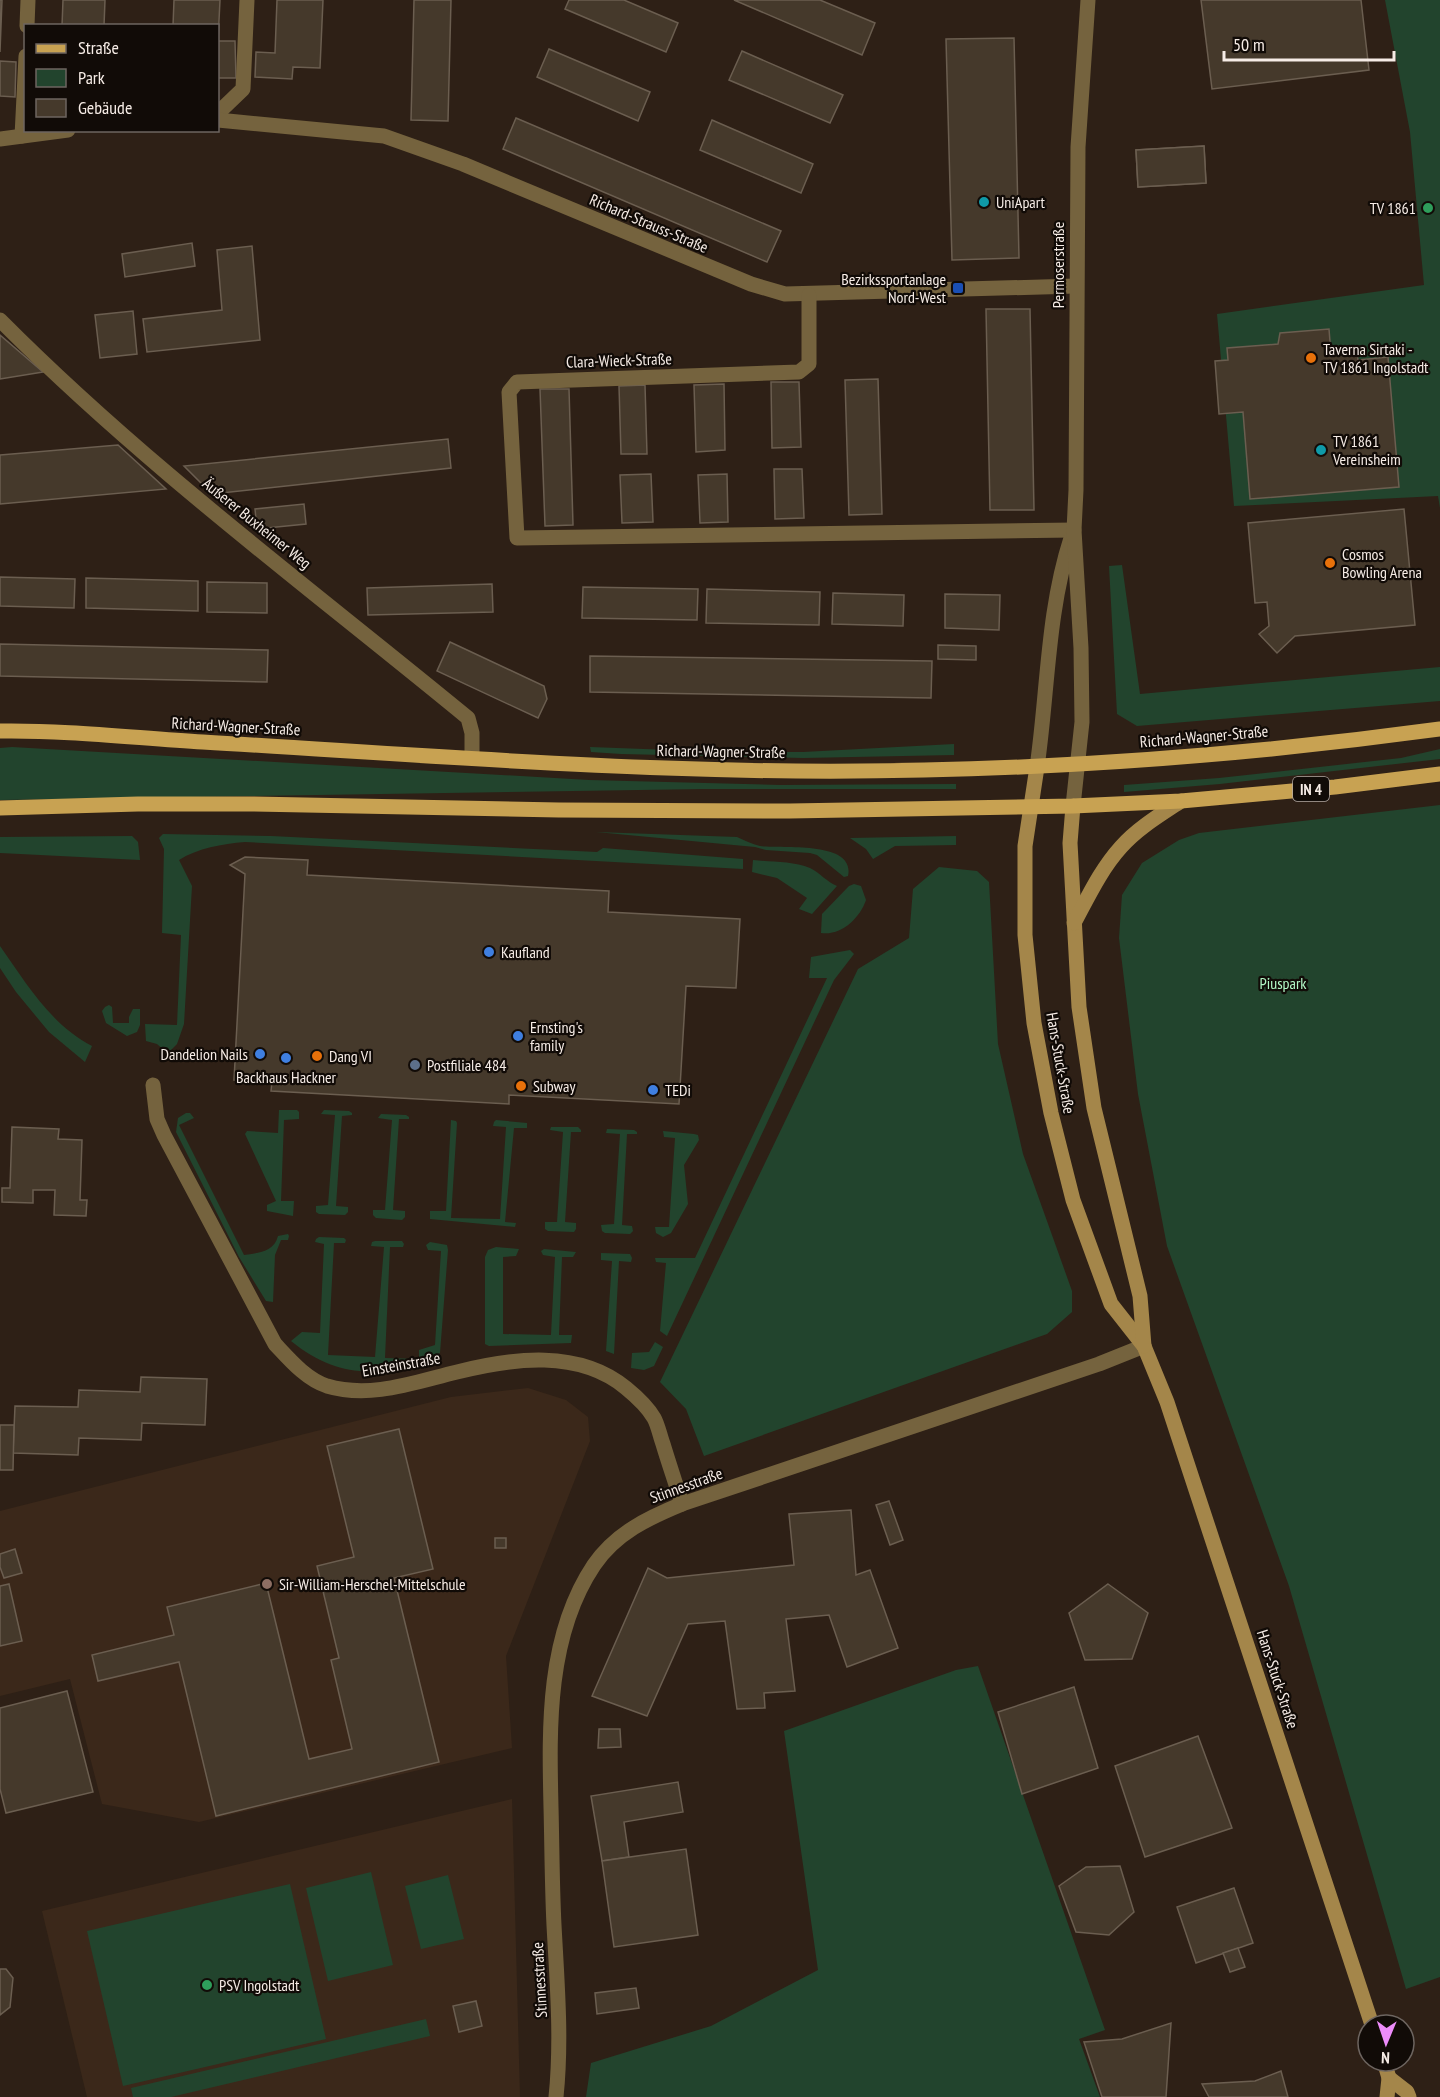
<svg xmlns="http://www.w3.org/2000/svg" width="1440" height="2097" font-family="'PT Sans Narrow',sans-serif">
  <style>
    .built { fill: #3b281a }
    .green { fill: #22442d }
    .building { fill: #45392b; stroke: #6b5e50; stroke-width: 1.5 }
    .lines { fill: none; stroke-linecap: round; stroke-linejoin: round }
    .minor { stroke: #75633e; stroke-width: 15 }
    .tertiary { stroke: #75633e; stroke-width: 15 }
    .secondary { stroke: #a4864a; stroke-width: 15 }
    .primary { stroke: #c8a252; stroke-width: 15 }
    .culture-dot { fill: #0f9aa8; stroke: #110b07; stroke-width: 2 }
    .leisure-dot { fill: #2e9e5b; stroke: #110b07; stroke-width: 2 }
    .transit-dot { fill: #1a4fb4; stroke: #110b07; stroke-width: 2 }
    .food-dot { fill: #e8710a; stroke: #110b07; stroke-width: 2 }
    .shop-dot { fill: #3f7fe0; stroke: #110b07; stroke-width: 2 }
    .service-dot { fill: #5c6f8a; stroke: #110b07; stroke-width: 2 }
    .education-dot { fill: #8d6e63; stroke: #110b07; stroke-width: 2 }
    .labels { text-anchor: middle; dominant-baseline: central; stroke-width: 4.5; stroke-linejoin: round; paint-order: stroke }
    .shield { fill: #110b07; stroke: #b1a8a3; stroke-width: 1.5 }
    .shield-label { font-size: 15px; font-weight: bold; fill: #f6ece6 }
    .poi-label { font-size: 16px; fill: #f6ece6; stroke: #110b07; text-anchor: start }
    .street-label { font-size: 16px; fill: #f6ece6; stroke: #110b07 }
    .park-label { font-size: 16px; fill: #b2f8c6; stroke: #110b07 }
  </style>
  <rect width="100%" height="100%" fill="#2e2016"/>
  <g class="built">
    <polygon points="528,1388 566,1400 588,1417 590,1441 506,1656 512,1748 199,1822 102,1804 70,1679 0,1696 0,1511 451,1397"/>
    <polygon points="512,1799 520,2097 87,2097 42,1911"/>
  </g>
  <g class="green">
    <polygon points="1385,0 1440,0 1440,508 1438,496 1234,506 1217,314 1424,285 1410,132"/>
    <polygon points="1122,565 1140,694 1440,667 1440,701 1137,726 1117,714 1109,566"/>
    <polygon points="954,744 954,755 803,758 621,754 591,752 590,747 725,752 803,752"/>
    <polygon points="12,747 589,780 780,785 956,784 956,789 704,789 0,800 0,748"/>
    <polygon points="1440,749 1440,759 1220,784 1124,792 1124,785 1219,778 1401,758"/>
    <polygon points="1440,805 1440,1977 1406,1989 1289,1586 1167,1246 1138,1094 1119,938 1122,895 1142,863 1179,840 1199,833"/>
    <path d="M 596,832 L 737,837 C 744,840 752,844 760,846 C 780,849 856,840 848,876 L 844,877 L 817,855 L 810,853 L 766,850 L 755,847 Z"/>
    <path d="M 163,834 L 271,836 L 597,852 L 603,848 L 743,859 L 743,869 L 245,842 C 222,844 198,848 179,860 L 192,886 L 184,1024 L 177,1044 L 171,1050 L 165,1051 L 157,1044 L 146,1041 L 145,1024 L 177,1025 L 181,935 L 162,933 L 164,849 L 159,838 Z"/>
    <polygon points="132,836 138,842 140,860 0,853 0,837"/>
    <polygon points="956,836 956,845 895,846 873,859 866,849 850,838"/>
    <path d="M 753,860 C 771,862 793,861 810,868 C 820,873 827,882 837,886 L 812,914 L 799,909 L 807,898 L 777,878 L 752,872 Z"/>
    <polygon points="939,867 977,871 989,882 998,1044 1023,1154 1072,1291 1072,1312 1047,1334 704,1456 686,1409 660,1382 858,969 909,938 913,889"/>
    <path d="M 854,884 L 861,886 L 866,900 C 860,918 841,936 821,933 L 822,914 L 849,886 Z"/>
    <path d="M 0,946 C 26,983 51,1025 92,1046 L 85,1062 L 49,1032 L 16,992 L 0,968 Z"/>
    <polygon points="850,950 854,954 834,980 667,1336 660,1331 666,1263 656,1262 655,1258 695,1258 827,978 809,978 811,957"/>
    <polygon points="109,1005 112,1007 113,1023 129,1023 129,1017 133,1009 140,1009 140,1025 137,1032 127,1036 106,1023 102,1011 105,1007"/>
    <polygon points="279,1110 297,1110 299,1112 299,1119 284,1120 281,1201 294,1201 293,1216 267,1211 267,1205 276,1201 245,1134 247,1131 278,1133"/>
    <polygon points="324,1110 349,1111 352,1113 352,1115 342,1116 336,1206 348,1207 348,1212 345,1215 319,1214 316,1212 316,1206 328,1205 335,1115 321,1114"/>
    <path d="M 186,1113 L 190,1113 L 194,1118 L 179,1125 L 244,1255 C 258,1253 274,1252 278,1236 L 288,1234 L 289,1236 L 288,1240 L 281,1240 L 275,1255 L 273,1302 L 266,1301 L 239,1257 L 176,1132 L 178,1118 Z"/>
    <polygon points="381,1114 406,1115 409,1117 409,1119 399,1119 393,1210 405,1211 405,1217 402,1220 376,1218 373,1215 373,1210 385,1210 392,1120 378,1118"/>
    <polygon points="451,1120 456,1121 457,1123 451,1218 500,1219 506,1127 493,1126 494,1122 496,1120 527,1123 527,1128 514,1128 505,1222 516,1223 515,1227 430,1219 430,1211 446,1211"/>
    <polygon points="551,1127 578,1127 581,1130 581,1132 571,1132 565,1222 576,1223 576,1229 574,1232 548,1231 545,1229 545,1222 557,1222 563,1132 550,1130"/>
    <polygon points="607,1129 634,1130 637,1132 637,1134 627,1134 622,1225 632,1226 633,1231 630,1234 605,1233 602,1231 601,1225 614,1224 620,1134 606,1133"/>
    <polygon points="663,1131 694,1134 698,1135 699,1140 684,1165 688,1204 671,1233 663,1237 656,1233 655,1227 669,1227 675,1138 664,1137"/>
    <path d="M 319,1237 L 344,1238 L 346,1240 L 345,1243 L 334,1243 L 328,1355 L 375,1357 L 384,1247 L 371,1246 L 372,1242 L 375,1241 L 402,1241 L 404,1244 L 403,1247 L 390,1247 L 385,1358 L 419,1359 L 419,1350 L 435,1345 L 441,1251 L 428,1250 L 426,1245 L 430,1242 L 447,1245 L 448,1250 L 440,1353 C 386,1379 339,1380 291,1341 L 302,1332 L 320,1333 L 324,1244 L 315,1242 L 316,1239 Z"/>
    <polygon points="496,1247 519,1249 516,1256 503,1257 503,1334 551,1335 555,1257 543,1255 541,1251 544,1249 576,1252 573,1257 562,1257 559,1335 572,1335 571,1343 489,1346 485,1344 485,1257 488,1250"/>
    <polygon points="601,1253 630,1254 632,1258 631,1262 619,1261 614,1354 606,1351 612,1261 601,1260"/>
    <polygon points="655,1342 663,1347 654,1366 644,1370 631,1368 632,1353 649,1352"/>
    <polygon points="978,1666 1105,2030 1079,2039 1100,2097 586,2097 591,2063 711,2026 818,1970 784,1731 956,1670"/>
    <polygon points="371,1872 393,1965 328,1981 306,1888"/>
    <polygon points="448,1875 464,1939 421,1949 405,1886"/>
    <polygon points="290,1884 326,2039 123,2086 87,1931"/>
    <polygon points="426,2019 430,2036 171,2097 133,2097 131,2088"/>
  </g>
  <g class="building">
    <polygon points="0,0 2,0 0,52"/>
    <polygon points="63,0 105,0 104,26 62,26"/>
    <polygon points="174,0 220,0 218,41 235,41 236,78 218,78 218,26 173,26"/>
    <polygon points="277,0 323,0 320,68 293,67 292,79 255,77 256,52 275,53"/>
    <polygon points="414,0 451,0 448,121 411,120"/>
    <polygon points="569,0 624,0 678,23 666,52 565,9"/>
    <polygon points="734,0 820,0 875,23 862,55"/>
    <polygon points="1201,0 1361,0 1369,70 1212,89"/>
    <polygon points="1014,38 1019,258 952,260 946,39"/>
    <polygon points="549,49 650,92 638,121 537,77"/>
    <polygon points="742,51 843,95 830,123 729,80"/>
    <polygon points="0,61 16,62 15,97 0,96"/>
    <polygon points="516,118 781,231 767,262 503,149"/>
    <polygon points="712,120 813,164 801,193 700,150"/>
    <polygon points="1204,146 1206,183 1138,187 1136,150"/>
    <polygon points="1204,146 1206,183 1138,187 1136,150"/>
    <polygon points="192,243 195,266 125,277 122,254"/>
    <polygon points="252,246 260,340 147,352 143,319 222,310 217,250"/>
    <polygon points="986,309 1030,309 1034,510 990,510"/>
    <polygon points="133,311 137,354 100,358 95,315"/>
    <polygon points="1329,329 1331,354 1357,351 1358,360 1388,357 1399,487 1250,499 1243,412 1219,414 1215,361 1228,360 1227,348 1278,344 1280,333"/>
    <polygon points="0,335 43,372 0,379"/>
    <polygon points="878,379 882,514 849,515 845,380"/>
    <polygon points="771,382 799,382 801,447 772,448"/>
    <polygon points="724,384 725,450 696,452 694,385"/>
    <polygon points="645,385 647,454 621,454 619,386"/>
    <polygon points="540,389 569,389 573,525 545,526"/>
    <polygon points="448,439 451,468 212,494 184,466"/>
    <polygon points="118,445 166,489 0,504 0,455"/>
    <polygon points="774,469 802,469 804,518 775,519"/>
    <polygon points="651,474 653,522 622,523 620,475"/>
    <polygon points="727,474 728,522 700,523 698,475"/>
    <polygon points="304,504 306,524 257,529 255,509"/>
    <polygon points="1404,509 1415,625 1295,636 1277,653 1259,634 1269,626 1267,602 1255,603 1248,523"/>
    <polygon points="0,577 75,579 74,608 0,606"/>
    <polygon points="86,578 198,581 198,611 86,608"/>
    <polygon points="207,582 267,583 267,613 207,612"/>
    <polygon points="492,584 493,612 368,615 367,588"/>
    <polygon points="583,587 698,589 697,620 582,618"/>
    <polygon points="707,589 820,592 819,625 706,623"/>
    <polygon points="833,593 904,595 903,626 832,624"/>
    <polygon points="945,594 1000,595 999,630 945,628"/>
    <polygon points="450,642 544,686 547,699 538,718 437,671"/>
    <polygon points="0,644 268,650 267,682 0,676"/>
    <polygon points="938,645 976,646 976,660 938,659"/>
    <polygon points="590,656 932,661 931,698 590,692"/>
    <polygon points="245,857 308,860 307,875 609,891 608,912 740,919 736,988 686,986 679,1104 509,1095 509,1104 271,1091 272,1082 234,1080 245,874 230,865"/>
    <polygon points="12,1127 59,1129 58,1139 82,1140 80,1200 87,1200 86,1216 54,1215 55,1190 33,1190 33,1203 2,1202 2,1188 10,1188"/>
    <polygon points="141,1377 207,1379 205,1425 142,1423 141,1440 79,1438 78,1455 13,1453 15,1406 78,1407 79,1390 140,1392"/>
    <polygon points="0,1425 14,1425 13,1470 0,1470"/>
    <polygon points="399,1429 433,1569 394,1578 439,1762 216,1816 179,1662 98,1681 92,1655 174,1635 167,1607 266,1583 309,1759 352,1749 331,1660 339,1658 317,1566 354,1557 327,1446"/>
    <polygon points="889,1501 903,1540 890,1545 876,1505"/>
    <polygon points="851,1510 856,1575 870,1570 898,1648 847,1667 829,1615 786,1619 795,1691 764,1693 765,1708 737,1709 725,1621 688,1624 647,1716 592,1696 648,1568 667,1578 794,1565 789,1514"/>
    <rect x="495" y="1538" width="11" height="10"/>
    <polygon points="15,1549 22,1573 4,1578 0,1567 0,1554"/>
    <polygon points="9,1584 22,1641 0,1646 0,1586"/>
    <polygon points="1108,1584 1148,1613 1132,1659 1085,1660 1069,1613"/>
    <polygon points="1074,1687 1098,1768 1022,1794 998,1712"/>
    <polygon points="67,1691 93,1792 6,1813 0,1789 0,1708"/>
    <polygon points="599,1729 620,1729 621,1747 598,1748"/>
    <polygon points="1198,1736 1232,1828 1145,1857 1115,1766"/>
    <polygon points="678,1782 683,1812 624,1822 629,1857 602,1861 591,1796"/>
    <polygon points="686,1849 698,1935 614,1947 602,1861"/>
    <polygon points="1120,1866 1134,1912 1109,1935 1076,1932 1059,1886 1086,1867"/>
    <polygon points="1234,1888 1253,1943 1196,1963 1177,1907"/>
    <polygon points="1238,1948 1245,1967 1230,1972 1223,1953"/>
    <polygon points="0,1969 6,1969 13,1978 10,2007 0,2015"/>
    <polygon points="636,1988 639,2008 597,2014 595,1993"/>
    <polygon points="476,2001 482,2026 459,2032 453,2006"/>
    <polygon points="1171,2023 1166,2097 1102,2097 1084,2042 1122,2039"/>
    <polygon points="1281,2071 1288,2097 1209,2097 1202,2084 1255,2081"/>
  </g>
  <g class="lines">
    <g class="minor">
      <polyline points="27,26 28,0"/>
      <polyline points="218,113 243,89 247,0"/>
      <polyline points="218,120 384,136 463,164 751,284 785,294 1076,286"/>
      <polyline points="22,136 26,56"/>
      <polyline points="0,139 68,130"/>
      <polyline points="809,295 809,364 799,372 517,382 509,392 517,538 1074,530"/>
      <path d="M 0,320 C 144,465 310,588 468,718 L 472,733 L 472,758"/>
      <path d="M 153,1085 L 157,1119 L 164,1135 L 275,1344 C 290,1360 306,1379 327,1386 C 371,1399 415,1382 457,1372 C 512,1358 579,1349 626,1388 C 637,1397 647,1406 654,1418 C 658,1425 660,1436 663,1444 C 669,1464 676,1484 682,1504"/>
      <path d="M 556,2097 C 562,2040 557,1982 554,1925 C 552,1886 552,1846 551,1807 C 549,1726 547,1635 594,1565 C 616,1533 648,1518 682,1504 L 1099,1364 L 1144,1346"/>
    </g>
    <g class="tertiary">
      <path d="M 1037,767 C 1048,691 1047,612 1071,538"/>
      <polyline points="1073,806 1082,722 1081,648 1074,530 1076,490 1078,147 1088,0"/>
    </g>
    <g class="secondary">
      <polyline points="1037,767 1025,846 1025,935 1034,1023 1051,1113 1073,1200 1111,1304 1144,1346 1167,1402 1372,2025"/>
      <polyline points="1073,806 1070,843 1079,1007 1094,1108 1140,1296 1144,1346"/>
      <path d="M 1074,923 C 1088,897 1101,869 1121,847 C 1138,828 1160,815 1181,801"/>
      <polyline points="1384,2061 1389,2078 1387,2097"/>
      <polyline points="1389,2078 1407,2092 1409,2097"/>
    </g>
    <g class="primary">
      <path d="M 0,731 C 67,730 135,738 203,742 C 357,751 512,763 666,768 C 925,778 1184,764 1440,729"/>
      <polyline points="0,808 138,804 250,804 559,810 790,811 1073,806 1181,801 1335,787 1440,774"/>
    </g>
  </g>
  <g class="culture-dot">
    <circle cx="984" cy="202" r="6"/>
    <circle cx="1321" cy="450" r="6"/>
  </g>
  <g class="leisure-dot">
    <circle cx="1428" cy="208" r="6"/>
    <circle cx="207" cy="1985" r="6"/>
  </g>
  <rect class="transit-dot" x="952" y="282" width="12" height="12" rx="3"/>
  <g class="food-dot">
    <circle cx="1311" cy="358" r="6"/>
    <circle cx="1330" cy="563" r="6"/>
    <circle cx="317" cy="1056" r="6"/>
    <circle cx="521" cy="1086" r="6"/>
  </g>
  <g class="shop-dot">
    <circle cx="489" cy="952" r="6"/>
    <circle cx="518" cy="1036" r="6"/>
    <circle cx="260" cy="1054" r="6"/>
    <circle cx="286" cy="1058" r="6"/>
    <circle cx="653" cy="1090" r="6"/>
  </g>
  <circle class="service-dot" cx="415" cy="1065" r="6"/>
  <circle class="education-dot" cx="267" cy="1584" r="6"/>
  <g class="labels">
    <rect class="shield" x="1293" y="777" width="36" height="24" rx="4.5"/>
    <g class="shield-label">
      <text x="1311" y="789">IN 4</text>
    </g>
    <g class="poi-label">
      <text x="996" y="202">UniApart</text>
      <text x="1416" y="208" text-anchor="end">TV 1861</text>
      <text x="946" y="279" text-anchor="end">Bezirkssportanlage<tspan x="946" dy="18">Nord-West</tspan></text>
      <text x="1323" y="349">Taverna Sirtaki -<tspan x="1323" dy="18">TV 1861 Ingolstadt</tspan></text>
      <text x="1333" y="441">TV 1861<tspan x="1333" dy="18">Vereinsheim</tspan></text>
      <text x="1342" y="554">Cosmos<tspan x="1342" dy="18">Bowling Arena</tspan></text>
      <text x="501" y="952">Kaufland</text>
      <text x="530" y="1027">Ernsting's<tspan x="530" dy="18">family</tspan></text>
      <text x="248" y="1054" text-anchor="end">Dandelion Nails</text>
      <text x="329" y="1056">Dang VI</text>
      <text x="427" y="1065">Postfiliale 484</text>
      <text x="286" y="1077" text-anchor="middle">Backhaus Hackner</text>
      <text x="533" y="1086">Subway</text>
      <text x="665" y="1090">TEDi</text>
      <text x="279" y="1584">Sir-William-Herschel-Mittelschule</text>
      <text x="219" y="1985">PSV Ingolstadt</text>
    </g>
    <g class="street-label">
      <text transform="translate(649 223) rotate(23)">Richard-Strauss-Straße</text>
      <text transform="translate(1058 265) rotate(-90)">Permoserstraße</text>
      <text transform="translate(619 360) rotate(-2)">Clara-Wieck-Straße</text>
      <text transform="translate(257 523) rotate(39)">Äußerer Buxheimer Weg</text>
      <text transform="translate(236 726) rotate(3)">Richard-Wagner-Straße</text>
      <text transform="translate(1204 736) rotate(-5)">Richard-Wagner-Straße</text>
      <text transform="translate(721 751) rotate(1)">Richard-Wagner-Straße</text>
      <text transform="translate(1061 1063) rotate(80)">Hans-Stuck-Straße</text>
      <text transform="translate(401 1364) rotate(-10)">Einsteinstraße</text>
      <text transform="translate(686 1485) rotate(-20)">Stinnesstraße</text>
      <text transform="translate(1278 1679) rotate(72)">Hans-Stuck-Straße</text>
      <text transform="translate(539 1980) rotate(-93)">Stinnesstraße</text>
    </g>
    <g class="park-label">
      <text x="1283" y="983">Piuspark</text>
    </g>
  </g>
  <rect x="24" y="24" width="195" height="108" fill="#110b07" stroke="#6d6560" stroke-width="1.5"/>
  <rect x="36" y="44" width="30" height="9" fill="#c8a252" stroke="#6d6560" stroke-width="1.5"/>
  <text x="78" y="54" font-size="18" fill="#f6ece6">Straße</text>
  <rect x="36" y="69" width="30" height="18" fill="#22442d" stroke="#6d6560" stroke-width="1.5"/>
  <text x="78" y="84" font-size="18" fill="#f6ece6">Park</text>
  <rect x="36" y="99" width="30" height="18" fill="#45392b" stroke="#6d6560" stroke-width="1.5"/>
  <text x="78" y="114" font-size="18" fill="#f6ece6">Gebäude</text>
  <g transform="translate(1386 2043) rotate(182)"><circle r="28" fill="#110b07" stroke="#6d6560" stroke-width="1.5"/>
  <path d="M0-4.5L10 22L0 15L-10 22Z" fill="#ed8cfa"/>
  <text y="-9" font-size="16" font-weight="bold" text-anchor="middle" fill="#f6ece6">N</text>
  </g>
  <path d="M1224 51v9h170v-9" fill="none" stroke="#f6ece6" stroke-width="3"/>
  <text x="1233" y="51" font-size="18" fill="#f6ece6" stroke="#110b07" stroke-width="4.5" paint-order="stroke">50 m</text>
</svg>
